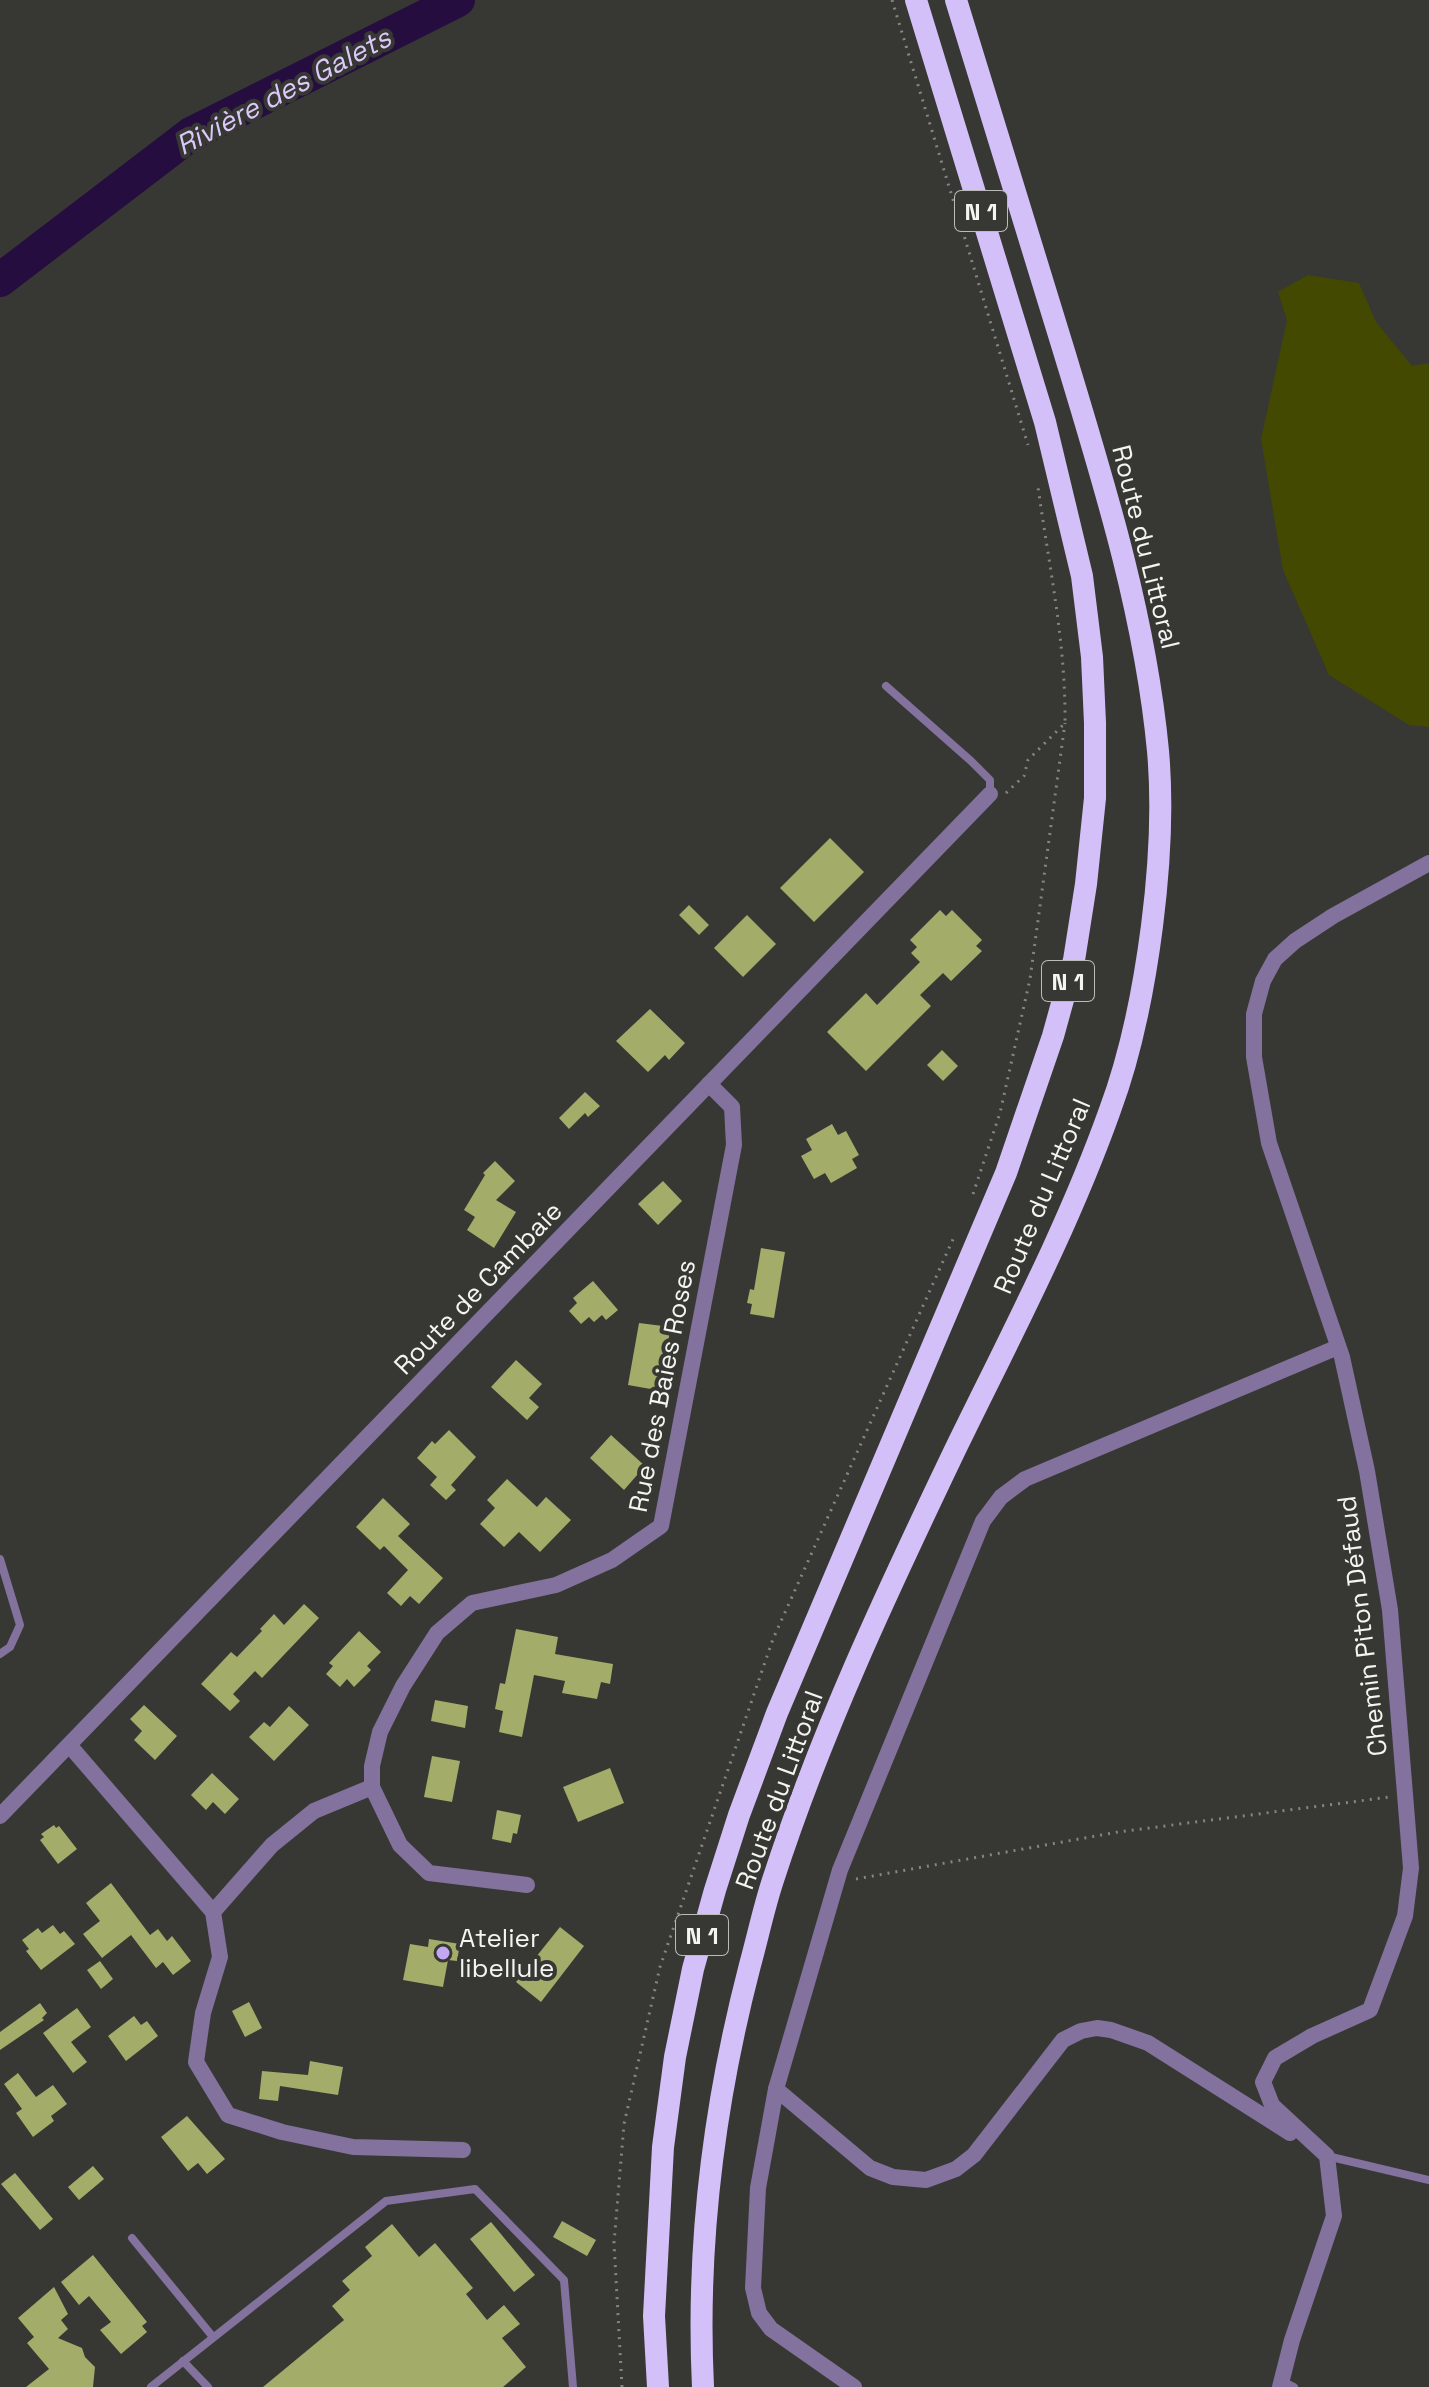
<svg xmlns="http://www.w3.org/2000/svg" width="1429" height="2387" font-family="'Space Grotesk',sans-serif">
  <style>
    .green { fill: #434900 }
    .lines { fill: none; stroke-linecap: round; stroke-linejoin: round }
    .river { stroke: #250e3f; stroke-width: 34 }
    .building { fill: #a3ac69 }
    .path { stroke: #858681; stroke-width: 3; stroke-dasharray: 2 6; stroke-linecap: butt }
    .service { stroke: #82729d; stroke-width: 8 }
    .minor { stroke: #82729d; stroke-width: 16 }
    .trunk { stroke: #d4c0f8; stroke-width: 22 }
    .poi-dot { fill: #c3a7f2; stroke: #373833; stroke-width: 3 }
    .labels { text-anchor: middle; dominant-baseline: central; stroke-width: 8; stroke-linejoin: round; paint-order: stroke }
    .shield { fill: #373833; stroke: #bbbcb8; stroke-width: 2 }
    .shield-label { font-size: 24px; font-weight: bold; fill: #f4f4f1 }
    .street-label { font-size: 26px; fill: #f4f4f1; stroke: #373833 }
    .poi-label { font-size: 26px; fill: #f4f4f1; stroke: #373833; text-anchor: start }
    .water-label { font-size: 28px; font-style: italic; fill: #dbc9fb; stroke: #373833 }
  </style>
  <rect width="100%" height="100%" fill="#373833"/>
  <polygon class="green" points="1308,275 1359,283 1376,322 1412,366 1429,363 1429,727 1409,725 1329,675 1283,570 1261,439 1287,320 1278,292"/>
  <g class="lines">
    <polyline class="river" points="0,280 191,134 458,0"/>
  </g>
  <g class="building">
    <polygon points="830,838 864,872 814,922 780,888"/>
    <polygon points="689,905 709,925 699,935 679,915"/>
    <polygon points="940,910 946,916 952,910 982,940 976,946 982,951 951,981 943,973 920,995 931,1006 866,1071 827,1032 866,993 877,1005 920,962 911,953 917,947 910,940"/>
    <polygon points="747,915 776,944 743,977 714,948"/>
    <polygon points="650,1009 685,1043 669,1060 665,1055 648,1072 616,1041"/>
    <polygon points="942,1050 958,1066 943,1081 927,1065"/>
    <polygon points="585,1092 600,1106 588,1117 585,1113 569,1129 559,1118"/>
    <polygon points="832,1124 838,1135 846,1131 859,1155 852,1159 857,1168 831,1183 825,1173 814,1179 801,1156 812,1150 806,1139"/>
    <polygon points="495,1161 515,1181 496,1200 516,1212 494,1248 467,1230 475,1217 464,1210 485,1175 483,1173"/>
    <polygon points="663,1181 682,1201 658,1225 638,1204"/>
    <polygon points="761,1248 785,1252 774,1318 750,1314 752,1304 747,1303 750,1289 754,1290"/>
    <polygon points="593,1281 618,1310 606,1320 602,1315 594,1322 589,1317 581,1324 569,1311 577,1303 573,1298"/>
    <polygon points="639,1323 671,1327 663,1366 666,1367 662,1391 628,1385"/>
    <polygon points="516,1360 542,1384 529,1398 539,1407 527,1420 491,1387"/>
    <polygon points="449,1430 476,1457 451,1485 456,1490 446,1500 430,1485 437,1477 417,1458 432,1441 435,1444"/>
    <polygon points="611,1435 645,1466 624,1490 590,1458"/>
    <polygon points="507,1479 537,1507 546,1497 571,1520 540,1552 519,1532 504,1547 480,1524 495,1508 487,1500"/>
    <polygon points="383,1498 410,1524 398,1536 443,1578 419,1604 410,1596 401,1606 387,1593 408,1570 384,1546 380,1550 356,1527"/>
    <polygon points="304,1604 319,1618 262,1678 255,1671 233,1694 240,1701 230,1711 201,1684 231,1652 237,1657 262,1631 260,1629 274,1614 284,1625"/>
    <polygon points="516,1629 558,1637 555,1654 613,1664 610,1684 601,1682 597,1699 562,1693 565,1681 534,1675 522,1737 499,1732 503,1711 495,1709 500,1683 505,1684"/>
    <polygon points="359,1631 381,1652 367,1666 371,1670 354,1687 347,1679 340,1687 326,1674 333,1666 329,1663"/>
    <polygon points="435,1700 468,1706 465,1728 431,1721"/>
    <polygon points="144,1705 177,1736 155,1760 134,1740 142,1731 130,1719"/>
    <polygon points="289,1706 309,1725 274,1761 249,1737 264,1722 270,1727"/>
    <polygon points="432,1756 460,1761 452,1802 424,1797"/>
    <polygon points="610,1768 624,1803 578,1822 563,1787"/>
    <polygon points="212,1773 239,1799 225,1814 213,1802 206,1810 191,1795"/>
    <polygon points="497,1810 521,1815 517,1834 513,1833 511,1843 492,1839"/>
    <polygon points="54,1825 56,1828 59,1826 77,1849 58,1864 40,1840 44,1837 41,1834"/>
    <polygon points="111,1883 150,1935 158,1929 167,1941 172,1936 191,1961 173,1975 163,1962 156,1968 131,1935 102,1958 83,1934 100,1921 86,1903"/>
    <polygon points="53,1925 60,1934 64,1931 75,1944 41,1970 26,1951 29,1949 22,1940 38,1928 42,1933"/>
    <polygon points="560,1927 584,1946 541,2002 516,1982"/>
    <polygon points="429,1939 460,1944 457,1961 448,1960 443,1987 403,1980 410,1944 428,1947"/>
    <polygon points="100,1961 113,1979 101,1989 87,1970"/>
    <polygon points="249,2002 262,2028 245,2037 232,2011"/>
    <polygon points="40,2003 47,2013 42,2018 44,2020 0,2050 0,2032"/>
    <polygon points="77,2008 91,2027 71,2042 87,2062 73,2073 43,2033"/>
    <polygon points="134,2016 141,2025 147,2021 158,2036 126,2061 108,2036"/>
    <polygon points="310,2061 343,2067 338,2095 280,2086 278,2101 259,2099 262,2071 308,2075"/>
    <polygon points="18,2073 36,2097 53,2085 67,2104 51,2116 54,2121 33,2137 16,2113 22,2109 4,2084"/>
    <polygon points="187,2116 225,2159 207,2174 198,2163 188,2171 161,2137"/>
    <polygon points="93,2166 104,2179 79,2200 68,2187"/>
    <polygon points="15,2173 53,2219 40,2230 1,2184"/>
    <polygon points="562,2221 596,2240 587,2256 553,2237"/>
    <polygon points="491,2222 535,2275 514,2292 470,2239"/>
    <polygon points="392,2224 419,2257 435,2243 473,2288 466,2294 487,2320 504,2305 520,2324 502,2338 526,2367 503,2387 263,2387 344,2320 332,2306 350,2290 342,2281 372,2256 365,2247"/>
    <polygon points="93,2255 147,2322 142,2326 147,2332 121,2354 100,2330 111,2322 89,2296 79,2305 61,2282"/>
    <polygon points="54,2287 68,2314 61,2320 68,2329 58,2338 82,2348 85,2357 95,2367 93,2387 26,2387 49,2369 27,2343 34,2337 18,2318"/>
  </g>
  <g class="lines">
    <g class="path">
      <polyline points="892,0 1028,445"/>
      <path d="M 1006,793 L 1024,776 L 1028,760 L 1065,723 C 1066,644 1049,566 1038,487"/>
      <polyline points="973,1194 1000,1113 1030,979 1065,723"/>
      <polyline points="856,1879 1118,1832 1390,1797"/>
      <polyline points="622,2387 614,2243 624,2124 660,1967 773,1639 954,1237"/>
    </g>
    <g class="service">
      <polyline points="886,686 971,761 990,780 990,794"/>
      <polyline points="0,1559 20,1625 10,1647 0,1654"/>
      <polyline points="1327,2156 1429,2180"/>
      <polyline points="132,2238 213,2337"/>
      <polyline points="183,2361 208,2387"/>
      <polyline points="1282,2381 1294,2387"/>
      <polyline points="151,2387 386,2201 475,2189 564,2280 573,2387"/>
    </g>
    <g class="minor">
      <polyline points="70,1746 213,1912 220,1957 203,2013 196,2062 228,2115 282,2132 353,2147 463,2150"/>
      <polyline points="372,1787 400,1845 429,1873 527,1885"/>
      <polyline points="0,1816 990,794"/>
      <polyline points="213,1912 272,1845 314,1811 372,1787 372,1766 380,1732 403,1686 437,1633 472,1603 556,1585 612,1560 661,1526 734,1145 732,1107 709,1084"/>
      <polyline points="776,2089 870,2168 893,2177 926,2180 956,2169 974,2155 1063,2040 1081,2031 1097,2028 1111,2030 1148,2043 1290,2133"/>
      <polyline points="854,2387 771,2329 759,2313 753,2288 758,2188 776,2089 840,1870 983,1521 1001,1497 1025,1479 1338,1347"/>
      <polyline points="1280,2387 1292,2340 1334,2216 1327,2156 1272,2105 1263,2082 1275,2058 1312,2036 1370,2010 1405,1916 1411,1868 1390,1610 1367,1471 1342,1357 1269,1143 1254,1057 1254,1014 1263,981 1275,959 1295,941 1333,916 1429,863"/>
    </g>
    <g class="trunk">
      <polyline points="658,2387 654,2316 663,2147 675,2057 693,1969 715,1890 739,1815 777,1713 1006,1173 1053,1036 1074,960 1086,884 1095,798 1095,723 1092,657 1082,576 1045,422 916,0"/>
      <path d="M 703,2387 C 696,2244 714,2103 750,1965 C 758,1936 764,1907 773,1880 C 821,1732 887,1592 954,1452 C 1009,1339 1068,1228 1110,1110 C 1132,1051 1144,988 1152,926 C 1159,871 1163,807 1158,751 C 1145,613 1103,480 1063,348 C 1027,232 992,116 956,0"/>
    </g>
  </g>
  <circle class="poi-dot" cx="443" cy="1953" r="8"/>
  <g class="labels">
    <g class="shield">
      <rect x="955" y="191" width="52" height="40" rx="6"/>
      <rect x="1042" y="961" width="52" height="40" rx="6"/>
      <rect x="676" y="1915" width="52" height="40" rx="6"/>
    </g>
    <g class="shield-label">
      <text x="981" y="211">N 1</text>
      <text x="1068" y="981">N 1</text>
      <text x="702" y="1935">N 1</text>
    </g>
    <g class="street-label">
      <text transform="translate(1146 547) rotate(76)">Route du Littoral</text>
      <text transform="translate(1042 1196) rotate(-67)">Route du Littoral</text>
      <text transform="translate(478 1288) rotate(-46)">Route de Cambaie</text>
      <text transform="translate(662 1386) rotate(-79)">Rue des Baies Roses</text>
      <text transform="translate(1362 1626) rotate(-97)">Chemin Piton Défaud</text>
      <text transform="translate(779 1790) rotate(-70)">Route du Littoral</text>
    </g>
    <g class="poi-label">
      <text x="459" y="1938">Atelier<tspan x="459" dy="30">libellule</tspan></text>
    </g>
    <g class="water-label">
      <text transform="translate(283 91) rotate(-28)">Rivière des Galets</text>
    </g>
  </g>
</svg>
